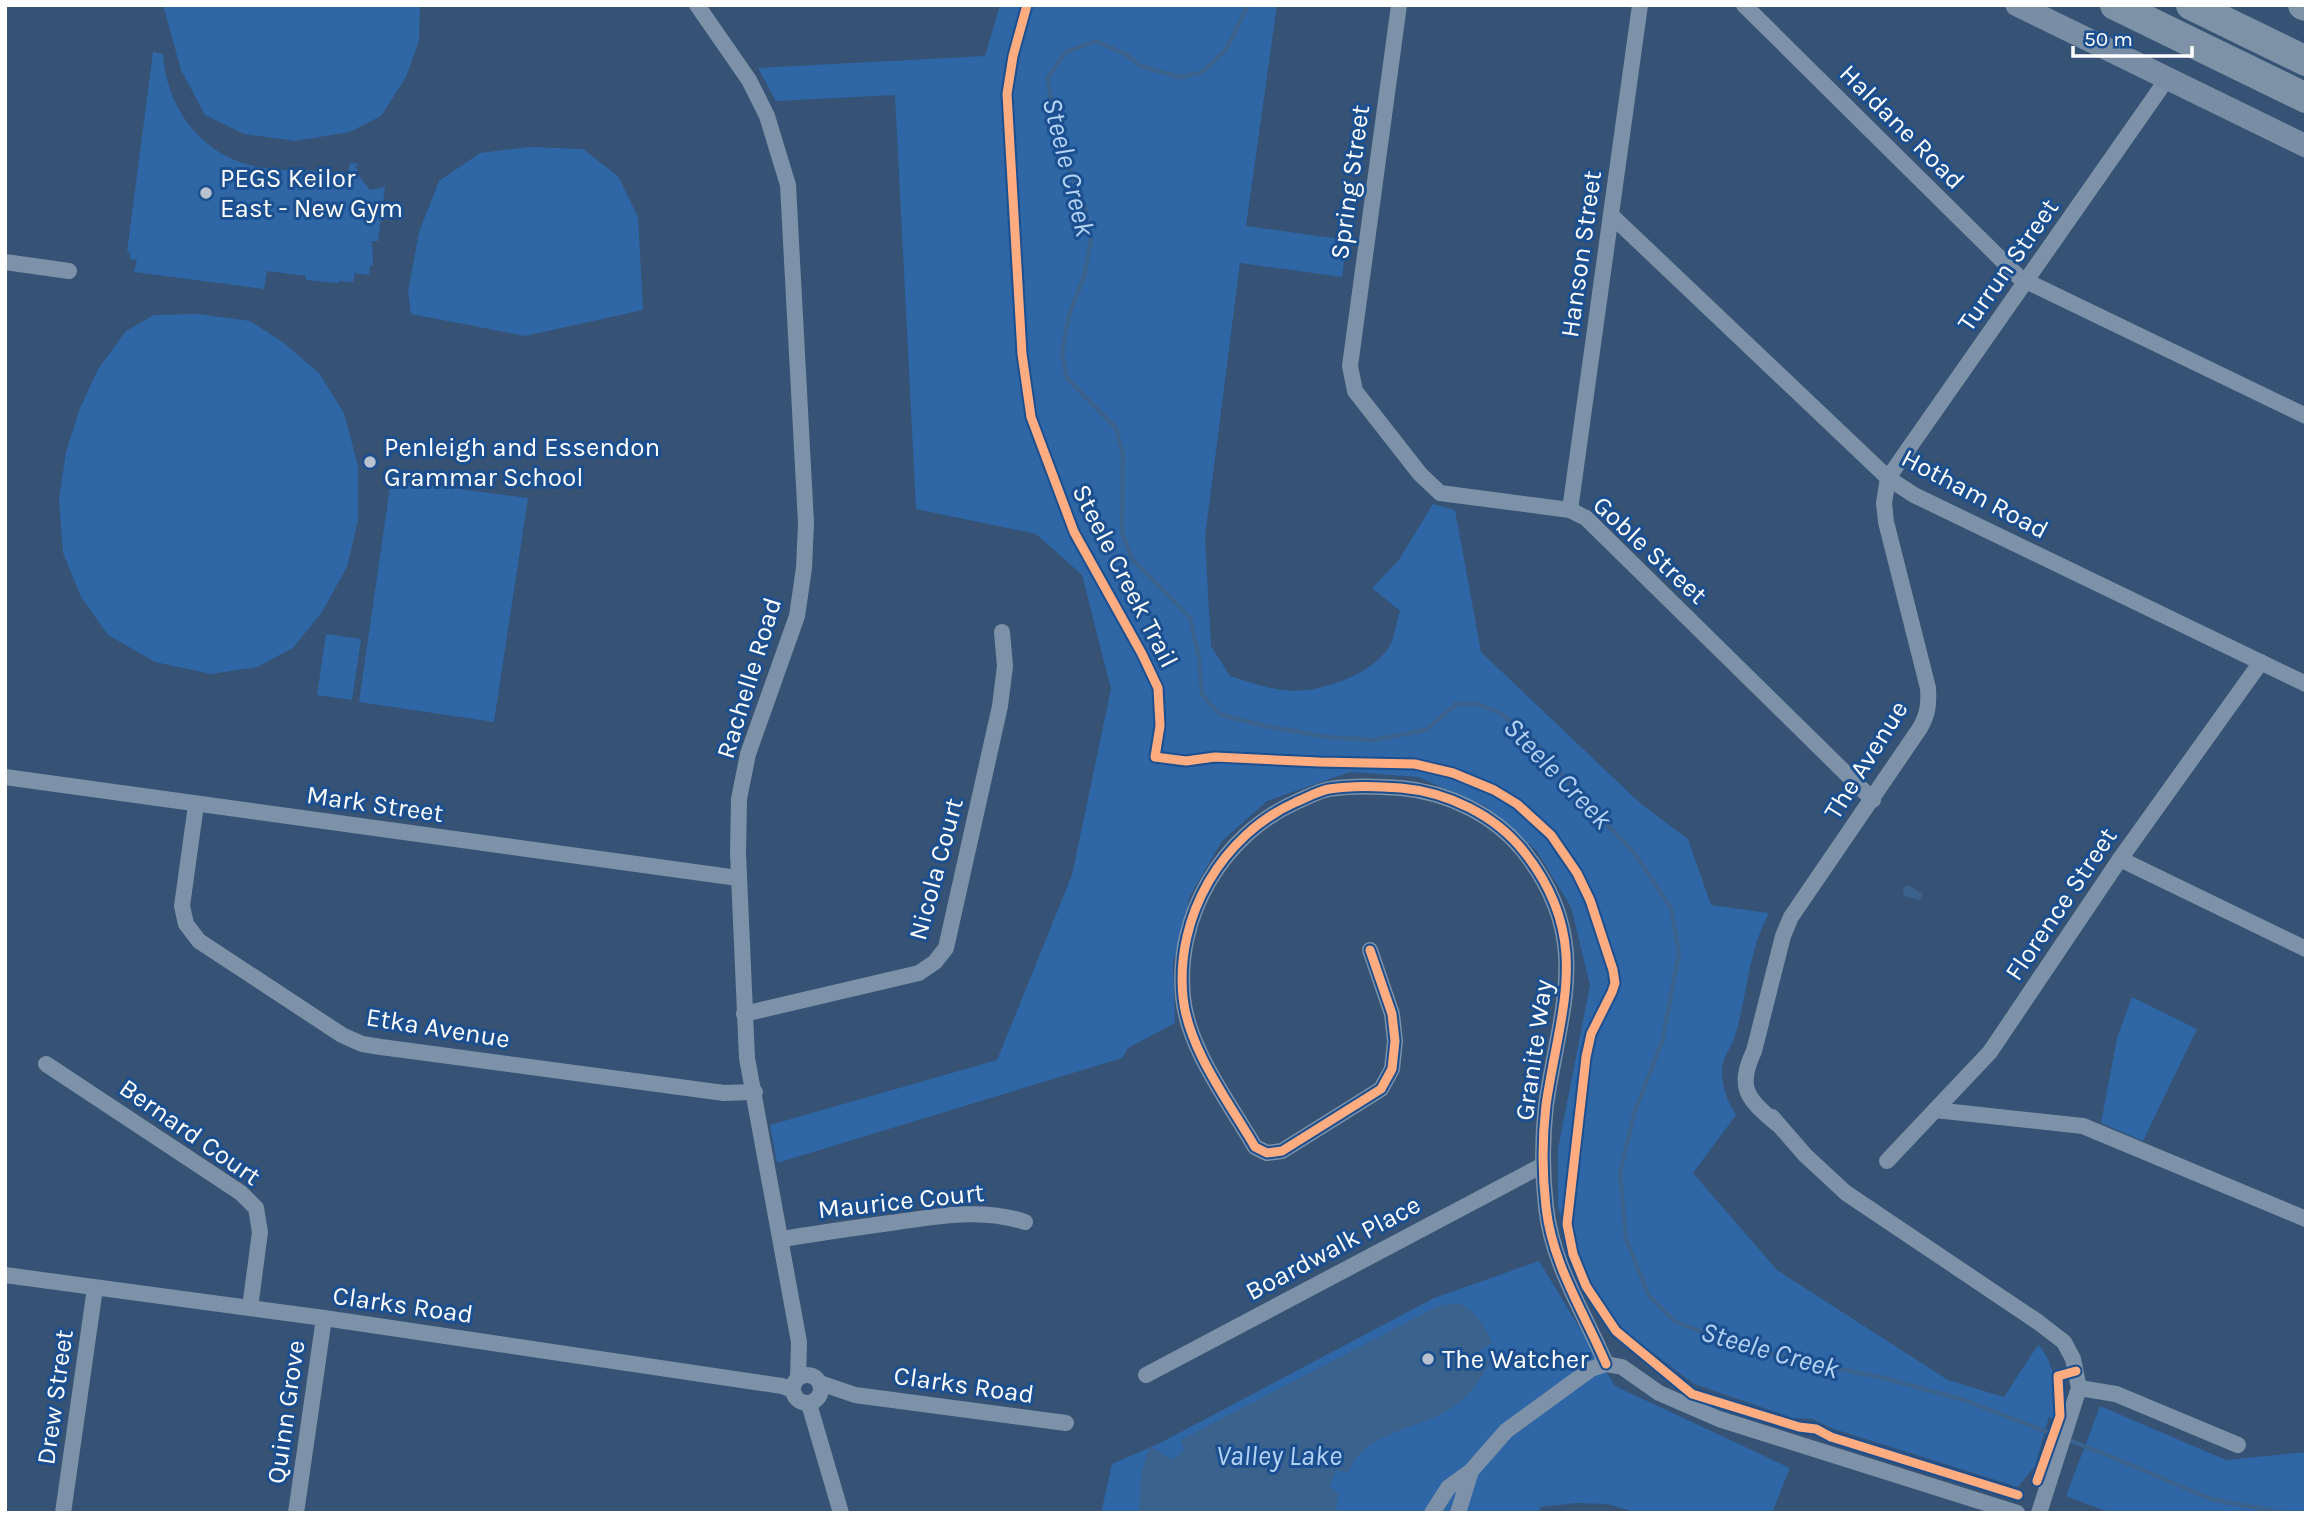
<svg xmlns="http://www.w3.org/2000/svg" width="2311" height="1518" font-family="Karla,sans-serif">
  <style>
    .green { fill: #2f66a5 }
    .water { fill: #3b618d }
    .lines { fill: none; stroke-linecap: round; stroke-linejoin: round }
    .stream { stroke: #3b618d; stroke-width: 4.5 }
    .minor { stroke: #7d92a8; stroke-width: 16 }
    .secondary { stroke: #798da4; stroke-width: 23 }
    .motorway { stroke: #7e92a7; stroke-width: 30 }
    .cycleway-casing { stroke: #1b4f8f; stroke-width: 13 }
    .cycleway { stroke: #ffac80; stroke-width: 9 }
    .poi-dot { fill: #b9c2ce; stroke: #1b4f8f; stroke-width: 2.5 }
    .labels { text-anchor: middle; dominant-baseline: central; stroke-width: 6; stroke-linejoin: round; paint-order: stroke }
    .street-label { font-size: 26px; fill: #fff; stroke: #1b4f8f }
    .poi-label { font-size: 26px; fill: #fff; stroke: #1b4f8f; text-anchor: start }
    .water-label { font-size: 28px; font-style: italic; fill: #b5d3f5; stroke: #1b4f8f }
  </style>
  <rect width="100%" height="100%" fill="#365274"/>
  <g class="green">
    <polygon points="163,5 420,5 419,41 406,77 381,116 350,132 295,141 244,134 205,115 181,70"/>
    <path d="M 1000,5 L 1277,5 L 1246,226 L 1347,240 L 1342,277 L 1240,263 L 1205,537 L 1211,646 L 1230,676 C 1247,681 1265,688 1283,690 C 1315,695 1371,676 1389,647 C 1395,637 1396,622 1400,611 L 1372,588 L 1398,561 L 1433,504 L 1455,510 L 1481,652 L 1641,804 L 1688,839 L 1711,905 L 1769,913 C 1747,954 1748,996 1734,1039 C 1729,1051 1721,1060 1722,1074 C 1723,1091 1728,1102 1736,1115 L 1693,1173 L 1777,1270 L 1948,1380 L 2004,1397 L 2038,1345 C 2054,1360 2061,1399 2053,1419 L 2049,1417 L 2035,1466 L 2018,1487 L 1834,1429 L 1812,1419 L 1793,1418 L 1694,1384 L 1632,1337 L 1609,1314 L 1588,1276 L 1575,1264 L 1558,1207 L 1558,1149 L 1590,985 L 1571,907 L 1536,850 L 1485,806 L 1418,777 L 1350,772 L 1267,801 L 1222,841 L 1190,896 L 1173,964 L 1175,1023 L 1128,1048 L 1122,1058 L 777,1163 L 770,1125 L 997,1060 L 1072,875 L 1111,689 L 1082,575 L 1036,534 L 916,509 L 895,95 L 776,101 L 758,68 L 985,56 Z"/>
    <path d="M 153,52 L 163,54 C 166,105 198,151 249,165 C 269,170 286,169 306,172 L 307,170 L 348,175 L 350,163 L 360,164 L 355,167 L 358,170 L 356,172 L 370,190 L 385,187 L 378,241 L 372,241 L 373,265 L 370,266 L 369,275 L 355,273 L 353,282 L 339,281 L 338,283 L 306,280 L 306,276 L 267,271 L 264,289 L 134,272 L 137,260 L 130,259 L 130,253 L 127,252 Z"/>
    <polygon points="529,147 583,149 618,176 638,217 643,310 525,336 411,314 408,292 419,232 439,181 480,153"/>
    <polygon points="198,314 250,321 284,343 319,373 344,413 358,466 358,520 347,567 322,612 293,648 257,667 211,674 155,662 108,635 81,597 63,553 59,499 66,452 80,408 98,369 126,331 154,315"/>
    <polygon points="391,480 528,498 494,722 359,702"/>
    <polygon points="326,634 361,639 352,700 317,695"/>
    <polygon points="2132,997 2197,1029 2143,1141 2101,1123 2117,1038"/>
    <polygon points="1539,1261 1615,1386 1790,1468 1772,1513 1638,1513 1607,1504 1577,1503 1541,1507 1537,1513 1101,1513 1112,1464 1160,1443 1434,1298"/>
    <polygon points="2100,1406 2226,1460 2306,1452 2306,1513 2111,1513 2066,1496"/>
  </g>
  <g class="water">
    <polygon points="1909,885 1923,894 1920,900 1904,896 1903,888"/>
    <path d="M 1459,1303 C 1477,1313 1485,1324 1492,1343 L 1480,1350 L 1479,1358 L 1491,1360 C 1480,1382 1467,1400 1445,1412 C 1412,1430 1362,1434 1348,1473 L 1336,1470 L 1330,1487 L 1338,1494 L 1336,1513 L 1139,1513 L 1141,1474 L 1150,1446 L 1172,1460 L 1184,1450 L 1181,1440 L 1440,1305 Z"/>
  </g>
  <g class="lines">
    <polyline class="stream" points="1248,5 1226,50 1201,73 1179,77 1140,66 1127,55 1096,41 1066,52 1048,77 1053,118 1066,159 1084,204 1091,240 1084,276 1069,315 1062,353 1067,378 1116,428 1123,455 1122,532 1132,559 1190,618 1199,658 1202,694 1209,703 1221,715 1265,726 1327,737 1373,740 1426,730 1456,704 1478,704 1500,713 1531,737 1573,788 1636,855 1671,908 1679,953 1662,1042 1635,1111 1620,1172 1626,1239 1649,1296 1674,1321 1735,1345 1808,1363 1880,1377 1964,1400 2105,1454 2211,1499 2285,1513"/>
    <g class="minor">
      <polyline points="697,5 749,80 767,116 788,185 806,523 804,568 797,616 748,754 739,799 738,853 747,1058 799,1342 798,1378"/>
      <polyline points="1399,5 1350,366 1355,391 1420,474 1440,493 1570,510 1586,518 1873,800"/>
      <polyline points="1744,5 2025,283"/>
      <polyline points="1612,216 1888,478 1914,495 2306,684"/>
      <polyline points="5,262 69,271"/>
      <polyline points="2026,281 2306,416"/>
      <polyline points="1570,510 1640,5"/>
      <polyline points="5,777 738,878"/>
      <polyline points="196,805 182,906 186,924 199,941 342,1035 362,1044 381,1047 724,1093 755,1092"/>
      <polyline points="2120,859 2306,949"/>
      <path d="M 1370,950 L 1392,1014 L 1395,1041 L 1392,1069 L 1381,1089 L 1282,1151 L 1267,1153 L 1255,1147 C 1229,1102 1188,1049 1183,997 C 1175,916 1222,835 1296,802 C 1306,798 1318,791 1329,789 C 1353,785 1377,786 1401,788 C 1447,792 1496,815 1525,853 C 1593,940 1560,1009 1546,1105 C 1542,1140 1542,1173 1546,1207 C 1552,1264 1584,1312 1606,1364"/>
      <polyline points="744,1014 919,973 935,962 946,948 1000,706 1005,666 1002,632"/>
      <polyline points="46,1064 241,1193 256,1208 260,1232 250,1308"/>
      <polyline points="1935,1110 2083,1126 2306,1219"/>
      <polyline points="1772,1117 1805,1155 1846,1193 2038,1322 2064,1342 2073,1359 2079,1388 2039,1513"/>
      <path d="M 1777,1124 C 1748,1099 1736,1089 1754,1051 L 1783,936 L 1791,917 L 1920,728 C 1928,714 1929,704 1928,688 L 1886,522 L 1884,503 L 1888,478 L 2167,79"/>
      <polyline points="1887,1161 1990,1052 2120,859 2261,662"/>
      <path d="M 782,1239 C 818,1233 854,1228 890,1223 C 935,1217 980,1207 1025,1222"/>
      <polyline points="5,1275 324,1318 782,1386 793,1390"/>
      <circle cx="807" cy="1389" r="14"/>
      <polyline points="1146,1375 1543,1165"/>
      <polyline points="820,1383 855,1395 1066,1423"/>
      <polyline points="2079,1388 2116,1394 2238,1445"/>
      <polyline points="809,1404 841,1513"/>
      <polyline points="63,1513 95,1288"/>
      <polyline points="296,1513 324,1318"/>
      <polyline points="1432,1513 1448,1488 1471,1471 1506,1431 1591,1369 1606,1364 1622,1367 1659,1393 1719,1419 2017,1513"/>
      <polyline points="1458,1513 1471,1471"/>
    </g>
    <polyline class="secondary" points="2017,5 2306,146"/>
    <g class="motorway">
      <polyline points="2115,5 2306,98"/>
      <polyline points="2191,5 2306,61"/>
      <polyline points="2303,5 2306,6"/>
    </g>
    <g class="cycleway-casing">
      <g id="cycleway">
        <polyline points="1027,5 1013,56 1007,94 1022,354 1031,417 1074,532 1142,654 1158,688 1160,726 1155,757 1186,761 1215,757 1319,762 1415,764 1453,773 1494,790 1517,804 1551,835 1577,873 1590,900 1613,970 1615,983 1612,992 1591,1034 1586,1057 1567,1224 1573,1254 1586,1286 1616,1331 1692,1394 1799,1427 1816,1429 1831,1437 2018,1495"/>
        <path d="M 1370,950 L 1392,1014 L 1395,1041 L 1392,1069 L 1381,1089 L 1282,1151 L 1267,1153 L 1255,1147 C 1229,1102 1188,1049 1183,997 C 1175,916 1222,835 1296,802 C 1306,798 1318,791 1329,789 C 1353,785 1377,786 1401,788 C 1447,792 1496,815 1525,853 C 1593,940 1560,1009 1546,1105 C 1542,1140 1542,1173 1546,1207 C 1552,1264 1584,1312 1606,1364"/>
        <polyline points="2037,1481 2060,1416 2058,1376 2076,1371"/>
      </g>
    </g>
    <use href="#cycleway" class="cycleway"/>
  </g>
  <g class="poi-dot">
    <circle cx="206" cy="193" r="7"/>
    <circle cx="370" cy="462" r="7"/>
    <circle cx="1428" cy="1359" r="7"/>
  </g>
  <g class="labels">
    <g class="street-label">
      <text transform="translate(1902 127) rotate(45)">Haldane Road</text>
      <text transform="translate(1350 182) rotate(-82)">Spring Street</text>
      <text transform="translate(1581 254) rotate(-82)">Hanson Street</text>
      <text transform="translate(2008 265) rotate(-55)">Turrun Street</text>
      <text transform="translate(1975 494) rotate(28)">Hotham Road</text>
      <text transform="translate(1650 550) rotate(43)">Goble Street</text>
      <text transform="translate(1125 576) rotate(63)">Steele Creek Trail</text>
      <text transform="translate(749 678) rotate(-73)">Rachelle Road</text>
      <text transform="translate(1866 760) rotate(-58)">The Avenue</text>
      <text transform="translate(375 804) rotate(8)">Mark Street</text>
      <text transform="translate(936 869) rotate(-75)">Nicola Court</text>
      <text transform="translate(2061 904) rotate(-56)">Florence Street</text>
      <text transform="translate(438 1028) rotate(9)">Etka Avenue</text>
      <text transform="translate(1534 1050) rotate(-82)">Granite Way</text>
      <text transform="translate(190 1132) rotate(35)">Bernard Court</text>
      <text transform="translate(901 1201) rotate(-6)">Maurice Court</text>
      <text transform="translate(1333 1248) rotate(-28)">Boardwalk Place</text>
      <text transform="translate(403 1305) rotate(8)">Clarks Road</text>
      <text transform="translate(964 1385) rotate(8)">Clarks Road</text>
      <text transform="translate(55 1397) rotate(-82)">Drew Street</text>
      <text transform="translate(286 1412) rotate(-82)">Quinn Grove</text>
    </g>
    <g class="poi-label">
      <text x="220" y="178">PEGS Keilor<tspan x="220" dy="30">East - New Gym</tspan></text>
      <text x="384" y="447">Penleigh and Essendon<tspan x="384" dy="30">Grammar School</tspan></text>
      <text x="1442" y="1359">The Watcher</text>
    </g>
    <g class="water-label">
      <text transform="translate(1069 167) rotate(76)">Steele Creek</text>
      <text transform="translate(1558 773) rotate(46)">Steele Creek</text>
      <text transform="translate(1770 1350) rotate(16)">Steele Creek</text>
      <text x="1279" y="1455">Valley Lake</text>
    </g>
  </g>
  <rect width="2311" height="1518" fill="none" stroke="#ffffff" stroke-width="14"/>
  <path d="M2073 46v10h119v-10" fill="none" stroke="#ffffff" stroke-width="3.5"/>
  <text x="2084" y="46" font-size="21" fill="#ffffff" stroke="#1b4f8f" stroke-width="5" paint-order="stroke">50 m</text>
</svg>
